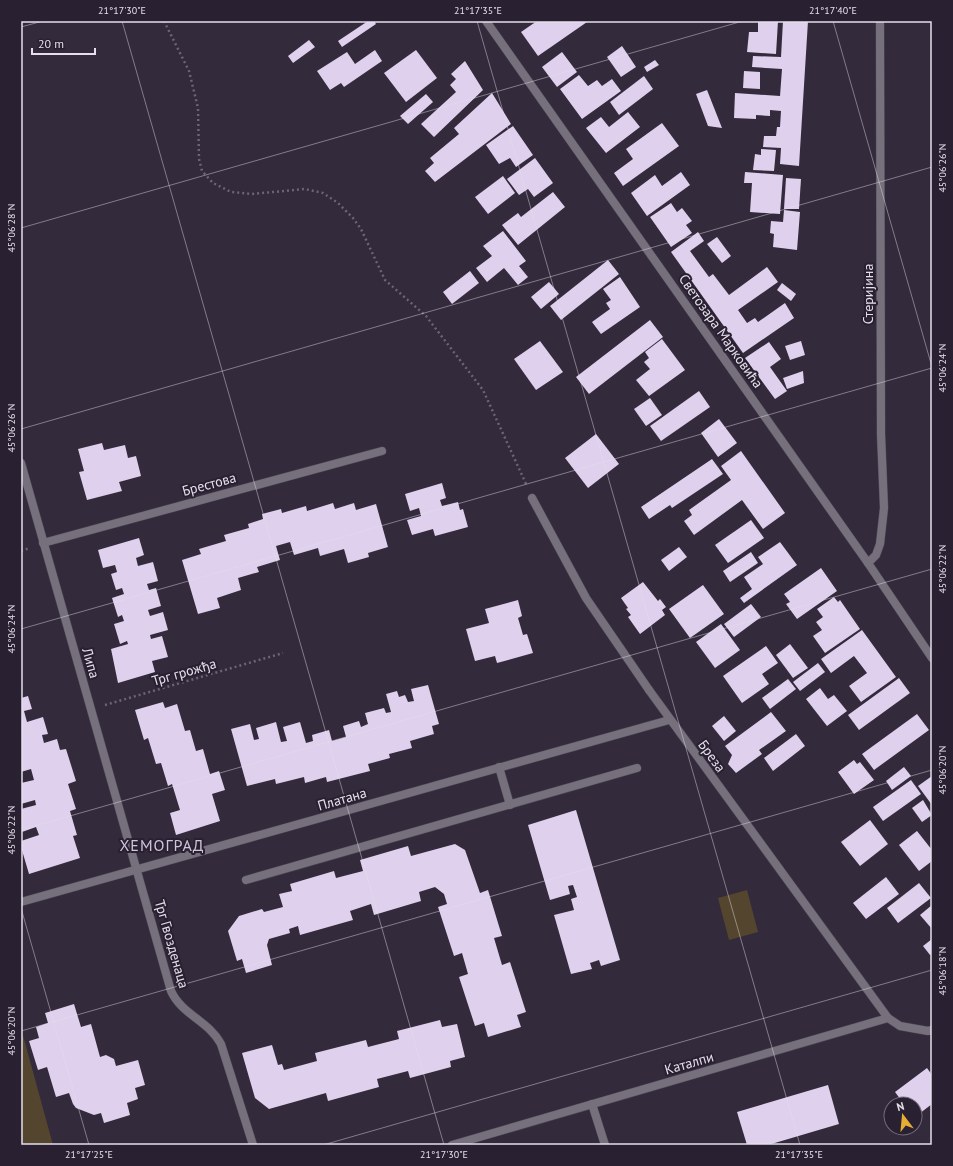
<svg xmlns="http://www.w3.org/2000/svg" width="953" height="1166" font-family="'PT Sans',sans-serif">
  <style>
    .green { fill: #54462e }
    .building { fill: #dfd0ee }
    .lines { fill: none; stroke-linecap: round; stroke-linejoin: round }
    .service-casing { stroke: #4f4757; stroke-width: 9 }
    .minor-casing { stroke: #4f4757; stroke-width: 9 }
    .path { stroke: #6c6574; stroke-width: 2.5; stroke-dasharray: 2 3; stroke-linecap: butt }
    .service { stroke: #76707c; stroke-width: 8 }
    .minor { stroke: #76707c; stroke-width: 8 }
    .ticks { fill: none; stroke: #e5e0eb; stroke-width: 1; stroke-opacity: 0.45 }
    .labels { text-anchor: middle; dominant-baseline: central; stroke-width: 4; stroke-linejoin: round; paint-order: stroke }
    .street-label { font-size: 14px; fill: #e5e0eb; stroke: #292031 }
    .quarter-label { font-size: 16px; letter-spacing: 1px; fill: #d0c5db; stroke: #292031 }
    .neatline { fill: none; stroke: #e5e0eb; stroke-width: 1.5 }
    .ticks-label { font-size: 10px; text-anchor: middle; fill: #e5e0eb }
  </style>
  <rect width="100%" height="100%" fill="#332a3b"/>
  <g class="green">
    <polygon points="747,890 758,932 729,940 718,898"/>
    <polygon points="21,1028 53,1145 21,1145"/>
  </g>
  <g class="building">
    <polygon points="368,21 374,21 376,24 342,47 338,41"/>
    <polygon points="537,21 586,21 587,22 538,56 521,32"/>
    <polygon points="758,21 778,21 776,54 747,52 749,32 758,32"/>
    <polygon points="783,21 808,21 799,166 780,164 781,148 763,147 764,136 776,136 777,127 780,127 781,111 770,110 770,116 756,115 756,119 734,118 735,93 780,96 782,69 752,67 753,56 781,57"/>
    <polygon points="309,40 315,47 293,63 288,56"/>
    <polygon points="622,46 636,67 621,77 607,57"/>
    <polygon points="375,50 382,61 344,87 341,83 330,90 317,71 347,52 355,64"/>
    <polygon points="416,50 437,78 406,102 384,73"/>
    <polygon points="562,52 577,72 557,87 542,67"/>
    <polygon points="655,60 659,65 647,72 644,67"/>
    <polygon points="465,61 483,90 434,137 421,124 456,92 450,85 456,79 451,74"/>
    <polygon points="744,71 760,72 760,89 743,88"/>
    <polygon points="579,75 588,86 597,80 602,86 612,79 621,91 582,119 560,89"/>
    <polygon points="644,76 653,89 619,115 610,102"/>
    <polygon points="707,90 722,128 708,126 696,94"/>
    <polygon points="492,93 511,124 435,182 425,171 434,163 430,158 459,134 454,128"/>
    <polygon points="426,94 433,102 408,124 400,116"/>
    <polygon points="628,112 640,127 606,153 586,128 601,117 609,127"/>
    <polygon points="662,123 679,146 623,186 614,173 633,159 626,149"/>
    <polygon points="513,126 533,155 516,167 510,158 499,164 486,145"/>
    <polygon points="761,149 776,150 774,171 753,170 755,154 761,155"/>
    <polygon points="535,158 553,183 534,197 528,189 519,195 507,179"/>
    <polygon points="681,172 690,185 647,216 631,193 655,175 662,186"/>
    <polygon points="745,172 783,175 780,214 750,212 752,183 744,183"/>
    <polygon points="503,176 515,193 488,214 475,197"/>
    <polygon points="786,178 801,179 799,209 784,209"/>
    <polygon points="553,192 565,207 518,245 502,225 518,213 521,217"/>
    <polygon points="671,203 677,212 682,208 692,221 686,225 692,233 671,247 650,217"/>
    <polygon points="784,210 800,212 797,250 773,247 774,234 770,233 771,221 783,222"/>
    <polygon points="503,231 526,261 519,266 528,277 518,285 504,268 487,282 476,268 492,256 483,246"/>
    <polygon points="698,232 704,241 690,251 709,277 713,274 729,295 767,267 778,282 738,310 747,323 755,318 758,322 785,303 794,318 743,353 671,252"/>
    <polygon points="717,237 731,256 722,263 707,244"/>
    <polygon points="608,260 619,274 561,320 550,306"/>
    <polygon points="470,271 479,283 452,304 443,292"/>
    <polygon points="620,277 640,307 601,334 592,322 610,309 606,303 611,300 603,289"/>
    <polygon points="549,282 559,294 541,309 531,297"/>
    <polygon points="782,283 796,294 791,301 777,290"/>
    <polygon points="650,320 663,337 589,394 576,377"/>
    <polygon points="662,339 685,370 649,396 636,380 650,369 644,362 649,358 645,352"/>
    <polygon points="540,341 563,372 536,390 514,359"/>
    <polygon points="801,341 805,355 790,360 785,346"/>
    <polygon points="769,342 781,359 770,367 787,391 775,399 745,358"/>
    <polygon points="803,371 804,383 787,389 783,378"/>
    <polygon points="699,391 710,407 661,441 650,426"/>
    <polygon points="650,398 662,415 646,426 634,409"/>
    <polygon points="719,419 737,443 718,457 701,433"/>
    <polygon points="596,434 619,464 588,488 565,458"/>
    <polygon points="102,443 104,450 125,445 128,458 136,456 141,476 119,482 122,491 87,500 79,472 84,471 78,449"/>
    <polygon points="741,451 785,513 763,529 742,500 694,535 684,521 692,515 689,510 731,480 721,466"/>
    <polygon points="712,459 723,474 672,508 670,505 649,519 641,507"/>
    <polygon points="442,483 446,498 440,500 442,506 458,502 460,510 463,509 468,527 435,536 433,529 412,535 407,520 421,516 419,508 410,511 405,494"/>
    <polygon points="333,503 335,509 354,503 356,510 376,504 388,547 368,553 369,557 348,563 344,549 320,556 318,548 294,555 290,542 276,546 280,560 257,567 259,572 238,578 241,590 217,598 220,608 198,614 182,560 201,554 199,549 226,541 224,535 249,528 248,524 263,519 262,514 281,509 282,513 306,506 307,511"/>
    <polygon points="751,520 764,538 728,563 715,545"/>
    <polygon points="139,538 144,555 136,558 138,566 153,562 158,581 147,584 149,590 156,588 161,606 148,610 150,616 163,612 168,630 150,635 151,639 162,636 168,657 152,661 155,672 118,683 111,649 128,644 127,641 120,644 114,624 124,621 122,615 118,617 112,598 124,594 122,588 116,590 111,574 117,572 115,565 103,568 98,550"/>
    <polygon points="780,542 797,565 744,603 740,598 752,589 744,577 763,564 758,557"/>
    <polygon points="679,547 687,557 669,571 661,560"/>
    <polygon points="751,552 758,563 730,582 723,571"/>
    <polygon points="821,568 837,591 797,619 786,604 790,602 784,594"/>
    <polygon points="643,582 658,601 660,599 666,607 662,610 665,615 640,634 628,617 631,615 626,609 628,608 621,598"/>
    <polygon points="703,585 724,614 690,638 669,609"/>
    <polygon points="834,597 838,602 840,600 860,629 825,653 813,636 822,630 816,622 823,617 817,609"/>
    <polygon points="518,600 522,616 518,618 523,635 527,634 533,653 497,663 495,656 475,661 466,629 489,623 485,609"/>
    <polygon points="751,604 761,617 734,637 724,624"/>
    <polygon points="721,624 740,650 715,668 696,642"/>
    <polygon points="862,630 896,677 861,702 849,686 867,673 854,656 831,673 821,659"/>
    <polygon points="790,644 808,668 793,678 776,655"/>
    <polygon points="766,646 778,663 762,674 769,684 742,703 723,676"/>
    <polygon points="818,663 825,672 800,691 793,682"/>
    <polygon points="899,678 910,693 859,730 848,715"/>
    <polygon points="788,679 796,689 770,709 762,698"/>
    <polygon points="428,685 439,724 432,726 434,734 410,741 412,748 389,754 390,758 368,764 370,771 327,782 326,777 305,783 304,777 276,784 275,779 247,786 231,729 250,724 254,740 259,739 256,728 276,722 281,742 287,741 283,727 300,722 306,743 313,741 312,735 329,730 332,741 346,737 343,726 359,721 361,727 368,724 365,713 384,708 386,713 391,712 386,694 397,691 399,697 405,695 408,702 414,701 411,689"/>
    <polygon points="820,688 828,699 834,695 847,711 827,726 806,699"/>
    <polygon points="28,696 32,709 24,711 27,722 43,717 48,734 42,735 44,743 57,739 60,750 66,749 76,781 68,784 76,809 70,811 77,835 73,836 80,858 29,874 21,847 21,841 39,835 36,827 22,832 21,828 21,809 36,805 35,800 21,804 21,783 34,780 31,769 21,772 21,698"/>
    <polygon points="163,702 165,708 177,704 185,731 190,730 196,751 203,749 210,774 219,771 225,790 212,794 220,821 176,835 170,813 180,810 172,784 168,786 161,763 156,764 148,738 144,740 135,710"/>
    <polygon points="771,712 786,731 759,750 762,754 736,773 728,764 732,755 725,746"/>
    <polygon points="917,714 929,730 874,770 862,754"/>
    <polygon points="724,716 736,731 724,741 712,726"/>
    <polygon points="796,734 805,746 773,771 764,758"/>
    <polygon points="854,760 857,764 860,762 874,780 854,794 838,772"/>
    <polygon points="904,767 911,776 892,790 886,781"/>
    <polygon points="932,776 932,805 918,786"/>
    <polygon points="911,780 921,794 883,821 873,807"/>
    <polygon points="923,800 932,815 922,822 912,808"/>
    <polygon points="576,810 620,960 601,966 599,960 590,963 592,969 571,974 554,915 574,910 571,899 577,897 573,885 568,886 570,894 550,900 528,825"/>
    <polygon points="870,820 888,844 860,866 841,842"/>
    <polygon points="917,831 932,850 932,861 919,871 899,845"/>
    <polygon points="455,844 465,850 480,893 488,890 502,936 494,938 502,965 510,962 526,1012 517,1015 521,1027 488,1037 484,1023 475,1026 459,977 468,974 462,953 454,956 438,907 447,904 444,894 435,887 419,892 421,901 374,915 371,904 350,911 353,920 300,935 298,926 289,929 290,933 269,939 267,945 272,965 246,973 242,959 237,961 228,931 239,916 262,909 264,912 283,907 279,894 292,891 290,884 334,871 336,878 363,871 360,860 408,846 411,856"/>
    <polygon points="886,877 899,894 866,919 853,903"/>
    <polygon points="919,883 931,898 898,923 887,908"/>
    <polygon points="932,905 932,929 920,915"/>
    <polygon points="932,939 932,954 930,955 923,946"/>
    <polygon points="74,1004 81,1027 91,1024 100,1057 106,1055 114,1059 116,1066 138,1060 145,1085 135,1088 138,1099 127,1103 130,1115 104,1123 101,1113 94,1115 76,1108 73,1104 69,1093 56,1097 47,1067 38,1070 29,1041 39,1038 36,1027 48,1023 45,1013"/>
    <polygon points="440,1020 442,1027 457,1024 465,1057 450,1061 451,1067 410,1078 408,1071 377,1079 379,1087 328,1101 326,1093 269,1109 255,1098 242,1053 272,1045 278,1065 282,1064 284,1070 317,1061 315,1053 366,1040 368,1047 399,1039 397,1031"/>
    <polygon points="927,1068 932,1075 932,1104 915,1117 915,1104 904,1104 895,1092"/>
    <polygon points="828,1085 839,1124 768,1145 747,1145 737,1112"/>
  </g>
  <g class="lines">
    <g class="service-casing">
      <polyline id="service" points="532,498 586,598 649,690"/>
    </g>
    <g class="minor-casing">
      <g id="minor">
        <polyline points="486,21 868,563 932,658"/>
        <path d="M 21,463 L 171,991 C 182,1015 209,1021 221,1044 L 253,1145"/>
        <polyline points="43,543 382,451"/>
        <polyline points="868,563 876,555 880,544 884,508 881,434 880,21"/>
        <polyline points="649,690 888,1018 900,1026 928,1031 932,1030"/>
        <polyline points="499,767 510,805"/>
        <polyline points="246,880 637,768"/>
        <polyline points="21,902 669,720"/>
        <polyline points="592,1104 605,1145"/>
        <polyline points="452,1145 888,1018"/>
      </g>
    </g>
    <g class="path">
      <polyline points="164,21 189,71 198,108 199,159 202,171 213,183 231,192 252,194 305,189 323,193 338,203 353,218 361,229 385,280 426,316 483,390 527,486"/>
      <polyline points="21,551 30,548"/>
      <polyline points="105,705 283,653"/>
    </g>
    <use href="#service" class="service"/>
    <use href="#minor" class="minor"/>
  </g>
  <path class="ticks" d="M 122,21 L 444,1145M 477,21 L 800,1145M 833,21 L 932,367M 21,27 L 43,21M 21,228 L 743,21M 21,429 L 932,167M 21,629 L 932,368M 21,830 L 932,569M 21,908 L 89,1145M 21,1031 L 932,770M 323,1145 L 932,970"/>
  <g class="labels">
    <g class="street-label">
      <text transform="translate(868 294) rotate(-90)">Стеријина</text>
      <text transform="translate(721 331) rotate(55)">Светозара Марковића</text>
      <text transform="translate(209 484) rotate(-15)">Брестова</text>
      <text transform="translate(91 663) rotate(74)">Липа</text>
      <text transform="translate(184 672) rotate(-16)">Трг грожђа</text>
      <text transform="translate(712 756) rotate(54)">Бреза</text>
      <text transform="translate(342 799) rotate(-16)">Платана</text>
      <text transform="translate(172 944) rotate(74)">Трг Гвозденаца</text>
      <text transform="translate(689 1063) rotate(-16)">Каталпи</text>
    </g>
    <g class="quarter-label">
      <text x="162" y="845">ХЕМОГРАД</text>
    </g>
  </g>
  <rect width="953" height="1166" fill="none" stroke="#292031" stroke-width="44"/>
  <g transform="translate(903 1116) rotate(344)"><circle r="19" fill="#292031" stroke="#746d7b"/>
  <path d="M0-3L7 15L0 10L-7 15Z" fill="#e5ad35"/>
  <text y="-6" font-size="11" font-weight="bold" text-anchor="middle" fill="#e5e0eb">N</text>
  </g>
  <path d="M32 48v6h63v-6" fill="none" stroke="#e5e0eb" stroke-width="2"/>
  <text x="38" y="48" font-size="12" fill="#e5e0eb" stroke="#292031" stroke-width="3" paint-order="stroke">20 m</text>
  <rect x="22" y="22" width="909" height="1122" class="neatline"/>
  <g class="ticks-label">
    <text x="122" y="14">21°17'30"E</text>
    <text x="478" y="14">21°17'35"E</text>
    <text x="833" y="14">21°17'40"E</text>
    <text transform="translate(942 168) rotate(-90)" y="4">45°06'26"N</text>
    <text transform="translate(11 228) rotate(-90)" y="4">45°06'28"N</text>
    <text transform="translate(942 368) rotate(-90)" y="4">45°06'24"N</text>
    <text transform="translate(11 428) rotate(-90)" y="4">45°06'26"N</text>
    <text transform="translate(942 569) rotate(-90)" y="4">45°06'22"N</text>
    <text transform="translate(11 629) rotate(-90)" y="4">45°06'24"N</text>
    <text transform="translate(942 770) rotate(-90)" y="4">45°06'20"N</text>
    <text transform="translate(11 830) rotate(-90)" y="4">45°06'22"N</text>
    <text transform="translate(942 971) rotate(-90)" y="4">45°06'18"N</text>
    <text transform="translate(11 1031) rotate(-90)" y="4">45°06'20"N</text>
    <text x="89" y="1158">21°17'25"E</text>
    <text x="444" y="1158">21°17'30"E</text>
    <text x="799" y="1158">21°17'35"E</text>
  </g>
</svg>
